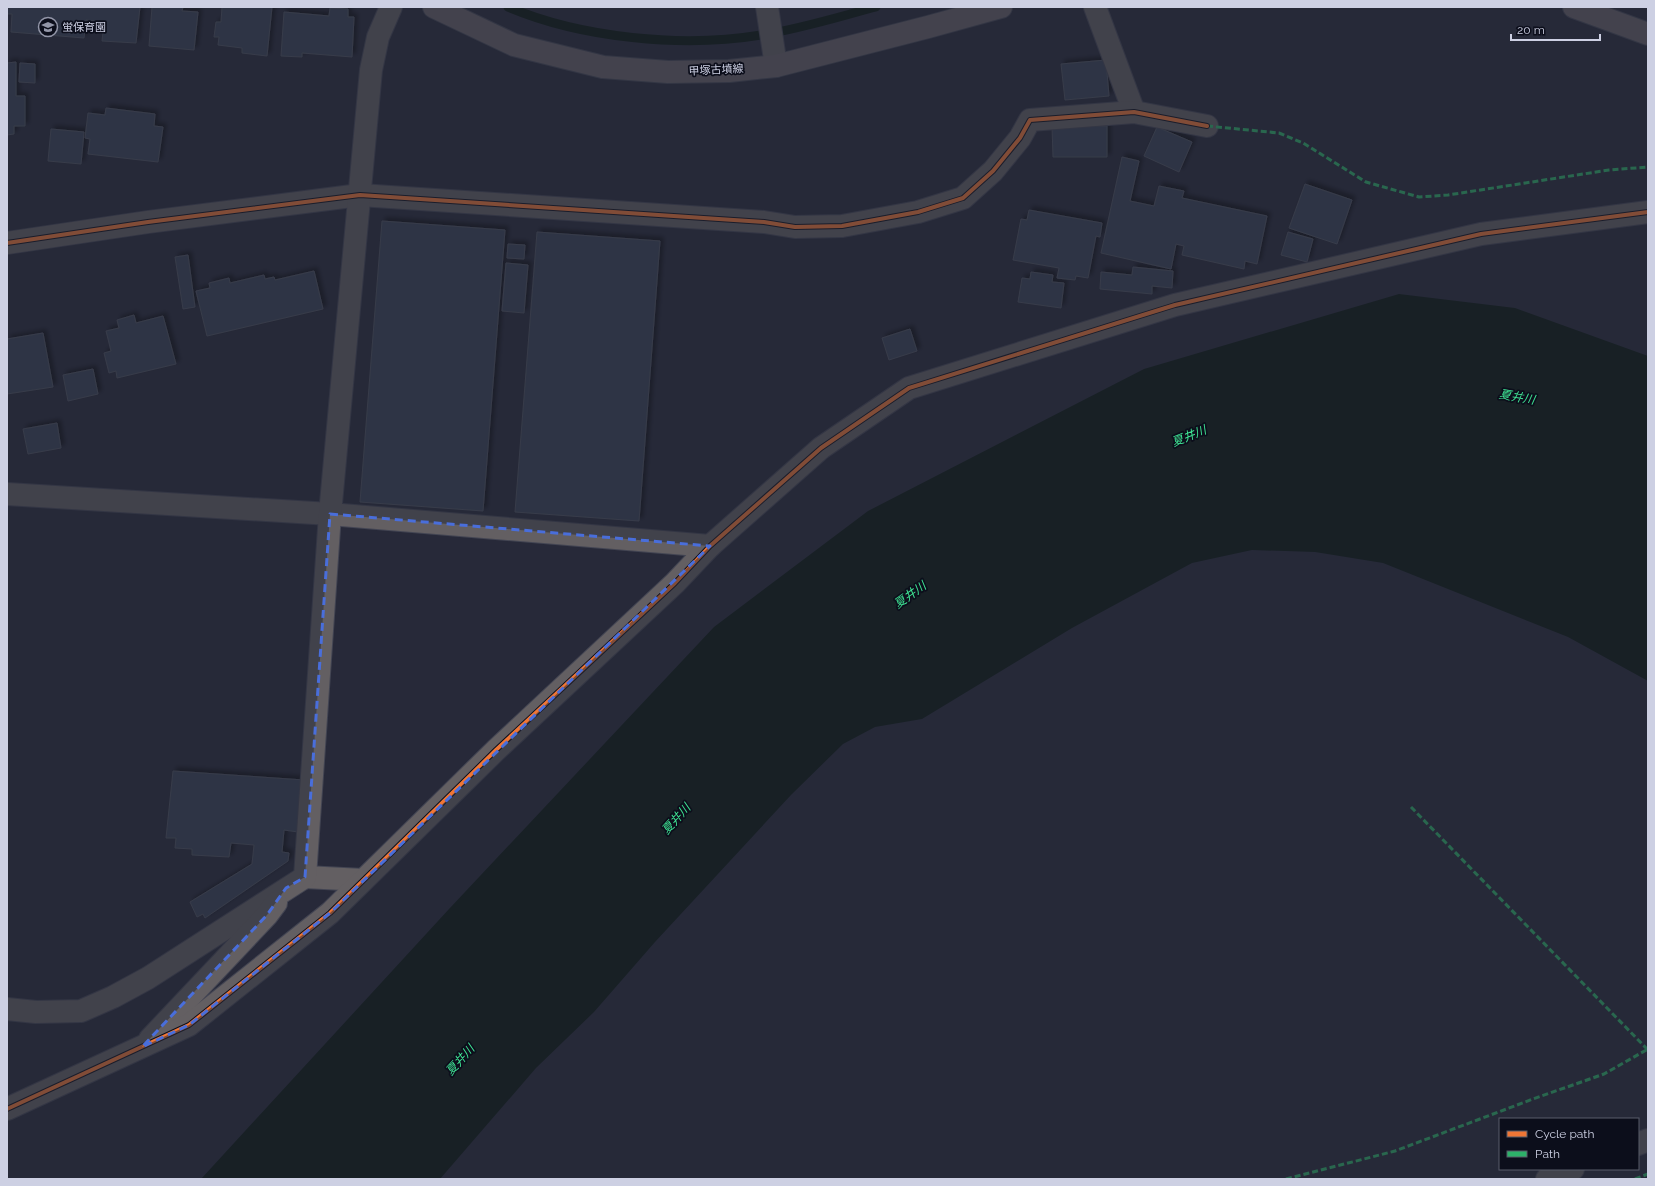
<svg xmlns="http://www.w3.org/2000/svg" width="1655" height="1186" font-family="Raleway,'Noto Sans JP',sans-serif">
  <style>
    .water { fill: #08160f }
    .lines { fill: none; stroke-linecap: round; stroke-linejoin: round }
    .stream { stroke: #08160f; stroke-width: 9 }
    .building { fill: #384255; stroke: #4d525f; filter: url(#shadow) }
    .minor-casing { stroke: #434553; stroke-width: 24 }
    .secondary-casing { stroke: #434553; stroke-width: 24 }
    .minor { stroke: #635f62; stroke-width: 22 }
    .secondary { stroke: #666167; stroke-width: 22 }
    .quiet { stroke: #2db169; stroke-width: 3; stroke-dasharray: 6 3; stroke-linecap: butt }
    .cycleway-casing { stroke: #0c0e1b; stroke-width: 6 }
    .cycleway { stroke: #f07635; stroke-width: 4 }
    .marked { fill: none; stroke: #496edb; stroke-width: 3; stroke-dasharray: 8 5; stroke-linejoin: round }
    .labels { text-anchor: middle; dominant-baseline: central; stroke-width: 3.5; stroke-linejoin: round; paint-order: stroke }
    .poi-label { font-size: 11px; fill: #cdd0e3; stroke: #0c0e1b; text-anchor: start }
    .street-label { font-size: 11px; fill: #cdd0e3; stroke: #0c0e1b }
    .water-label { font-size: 12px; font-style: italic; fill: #3fe494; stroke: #0c0e1b }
  </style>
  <defs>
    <filter id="shadow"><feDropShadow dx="3.5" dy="-3.5" stdDeviation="2" flood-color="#0009"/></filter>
  </defs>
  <rect width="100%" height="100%" fill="#272939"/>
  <polygon class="water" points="1399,294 1515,308 1648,356 1648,681 1568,637 1383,563 1315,552 1252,550 1192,563 1072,628 922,719 875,727 843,744 791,795 655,942 594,1012 536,1068 440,1179 201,1179 449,909 714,627 868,511 1144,369"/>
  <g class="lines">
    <path class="stream" d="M 508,7 C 581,38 682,48 761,35 C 800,29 838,17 876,7"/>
  </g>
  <g class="building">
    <polygon points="7,7 140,7 136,43 102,41 104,22 86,20 84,38 11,32 12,14 7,14"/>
    <polygon points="152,7 183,7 182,11 198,12 194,50 149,46"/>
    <polygon points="222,7 272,7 267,56 242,53 242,48 218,45 219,37 214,37 216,22 221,22"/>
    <polygon points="330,8 348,9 348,17 354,17 352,57 302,53 302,57 281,56 284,12 329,16"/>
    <polygon points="1106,60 1109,96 1065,100 1061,64"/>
    <polygon points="16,62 16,96 25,96 25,126 14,126 14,134 7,135 7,63"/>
    <polygon points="20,63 35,64 35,83 19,82"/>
    <polygon points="106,108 155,114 154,126 163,127 158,162 88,154 90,139 85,138 88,113 105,115"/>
    <polygon points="1052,126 1107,126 1107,157 1053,157"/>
    <polygon points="1157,127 1192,142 1179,172 1144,156"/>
    <polygon points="51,129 84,132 81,164 48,161"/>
    <polygon points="1122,157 1139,161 1130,201 1154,206 1159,186 1184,191 1182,198 1267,216 1257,264 1245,261 1244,269 1182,255 1184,246 1176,244 1171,269 1101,253"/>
    <polygon points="1305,184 1352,200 1337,244 1289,228"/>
    <polygon points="1029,210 1102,223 1100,237 1096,236 1088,278 1076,276 1075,280 1057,278 1059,268 1013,260 1021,219 1027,220"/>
    <polygon points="382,221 505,230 483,511 360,502"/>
    <polygon points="537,232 660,241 639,521 515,512"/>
    <polygon points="1288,232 1313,239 1307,262 1281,255"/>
    <polygon points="508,244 525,245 524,259 507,258"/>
    <polygon points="188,255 195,307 183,309 175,257"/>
    <polygon points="506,263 528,265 524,313 502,311"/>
    <polygon points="1133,267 1173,271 1172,288 1152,286 1152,294 1100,289 1101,272 1132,275"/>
    <polygon points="314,271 323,309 207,336 196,291 210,288 209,283 229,278 230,283 264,275 265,279 274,277 275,280"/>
    <polygon points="1031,272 1053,275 1052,282 1064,283 1061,308 1018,302 1022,278 1030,279"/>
    <polygon points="134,315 136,323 163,316 176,364 117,378 116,371 109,373 104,353 111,351 106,331 119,328 117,320"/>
    <polygon points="910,329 917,351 889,360 882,338"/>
    <polygon points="43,333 53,387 7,394 7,339"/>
    <polygon points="93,369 98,394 68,401 63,375"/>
    <polygon points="57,423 61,448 28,454 23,429"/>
    <polygon points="173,771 304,780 298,832 284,830 282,852 289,853 288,861 205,918 203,914 197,917 190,902 252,864 254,845 231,843 229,857 192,855 192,849 175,848 176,838 166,838"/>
  </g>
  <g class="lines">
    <g class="minor-casing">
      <g id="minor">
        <polyline points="767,7 776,66"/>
        <polyline points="1095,7 1134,112"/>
        <polyline points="7,243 148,222 360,195 764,222 795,227 842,226 918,212 963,198 993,171 1020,138 1030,120 1134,112 1207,126"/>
        <polyline points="7,494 330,514 710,546"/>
        <polyline points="305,877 363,880"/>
        <polyline points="7,1009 36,1012 81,1011 113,997 148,978 305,877 330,514 371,70 378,37 391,7"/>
        <polyline points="150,1039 267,915 276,903"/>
        <polyline points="7,1109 189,1025 330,913 496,750 675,583 710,546 821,448 909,388 1175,305 1481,234 1648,212"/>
        <polyline points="1638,1144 1648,1140"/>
        <polyline points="1547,1179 1573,1169"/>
      </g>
    </g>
    <g class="secondary-casing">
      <g id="secondary">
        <polyline points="434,7 514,45 603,67 668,72 729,71 776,66 928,27 1001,7"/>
        <polyline points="1574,7 1648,34"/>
      </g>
    </g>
    <use href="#minor" class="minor"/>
    <use href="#secondary" class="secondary"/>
    <g class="quiet">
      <polyline points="1207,126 1279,133 1303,143 1366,182 1419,197 1448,195 1609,170 1648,167"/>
      <polyline points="1411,807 1648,1050"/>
      <polyline points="1286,1179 1395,1151 1533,1099 1604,1074 1648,1049"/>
      <polyline points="1635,1179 1648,1174"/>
    </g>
    <g class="cycleway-casing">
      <g id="cycleway">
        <polyline points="7,243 148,222 360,195 764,222 795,227 842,226 918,212 963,198 993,171 1020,138 1030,120 1134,112 1207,126"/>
        <polyline points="7,1109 189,1025 330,913 496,750 675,583 710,546 821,448 909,388 1175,305 1481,234 1648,212"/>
      </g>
    </g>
    <use href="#cycleway" class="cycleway"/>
  </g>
  <path d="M0 0H1655V1186H0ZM 330,514 L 710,546 L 330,913 L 189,1025 L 142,1047 L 267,915 L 286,888 L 305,877 Z" fill="#272939" fill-opacity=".55" fill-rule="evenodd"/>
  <path class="marked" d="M 330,514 L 710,546 L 330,913 L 189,1025 L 142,1047 L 267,915 L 286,888 L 305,877 Z"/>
  <defs>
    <g id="school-ring" transform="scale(1)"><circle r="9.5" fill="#0c0e1b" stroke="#9396a8" stroke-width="1.5"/><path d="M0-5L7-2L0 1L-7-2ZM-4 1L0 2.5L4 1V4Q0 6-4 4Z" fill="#9396a8"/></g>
  </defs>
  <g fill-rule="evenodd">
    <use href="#school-ring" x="48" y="27"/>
  </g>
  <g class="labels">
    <g class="poi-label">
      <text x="62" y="27">蛍保育園</text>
    </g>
    <g class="street-label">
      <text transform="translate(716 70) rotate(-3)">甲塚古墳線</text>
    </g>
    <g class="water-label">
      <text transform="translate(1517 397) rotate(10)">夏井川</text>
      <text transform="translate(1189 436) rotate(-22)">夏井川</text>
      <text transform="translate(910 595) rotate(-36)">夏井川</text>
      <text transform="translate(676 819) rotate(-48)">夏井川</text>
      <text transform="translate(460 1060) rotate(-48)">夏井川</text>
    </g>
  </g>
  <rect width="1655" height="1186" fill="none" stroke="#cdd0e3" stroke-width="16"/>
  <rect x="1499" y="1118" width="140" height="52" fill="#0c0e1b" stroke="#595c6b"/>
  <rect x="1507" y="1131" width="20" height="6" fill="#f07635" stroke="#595c6b"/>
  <text x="1535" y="1138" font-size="12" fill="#cdd0e3">Cycle path</text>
  <rect x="1507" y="1151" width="20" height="6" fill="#2db169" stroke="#595c6b"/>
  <text x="1535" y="1158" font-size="12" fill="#cdd0e3">Path</text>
  <path d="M1511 34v6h89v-6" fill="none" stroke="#cdd0e3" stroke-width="2"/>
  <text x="1517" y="34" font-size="12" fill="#cdd0e3" stroke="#0c0e1b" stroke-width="3" paint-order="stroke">20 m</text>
</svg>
